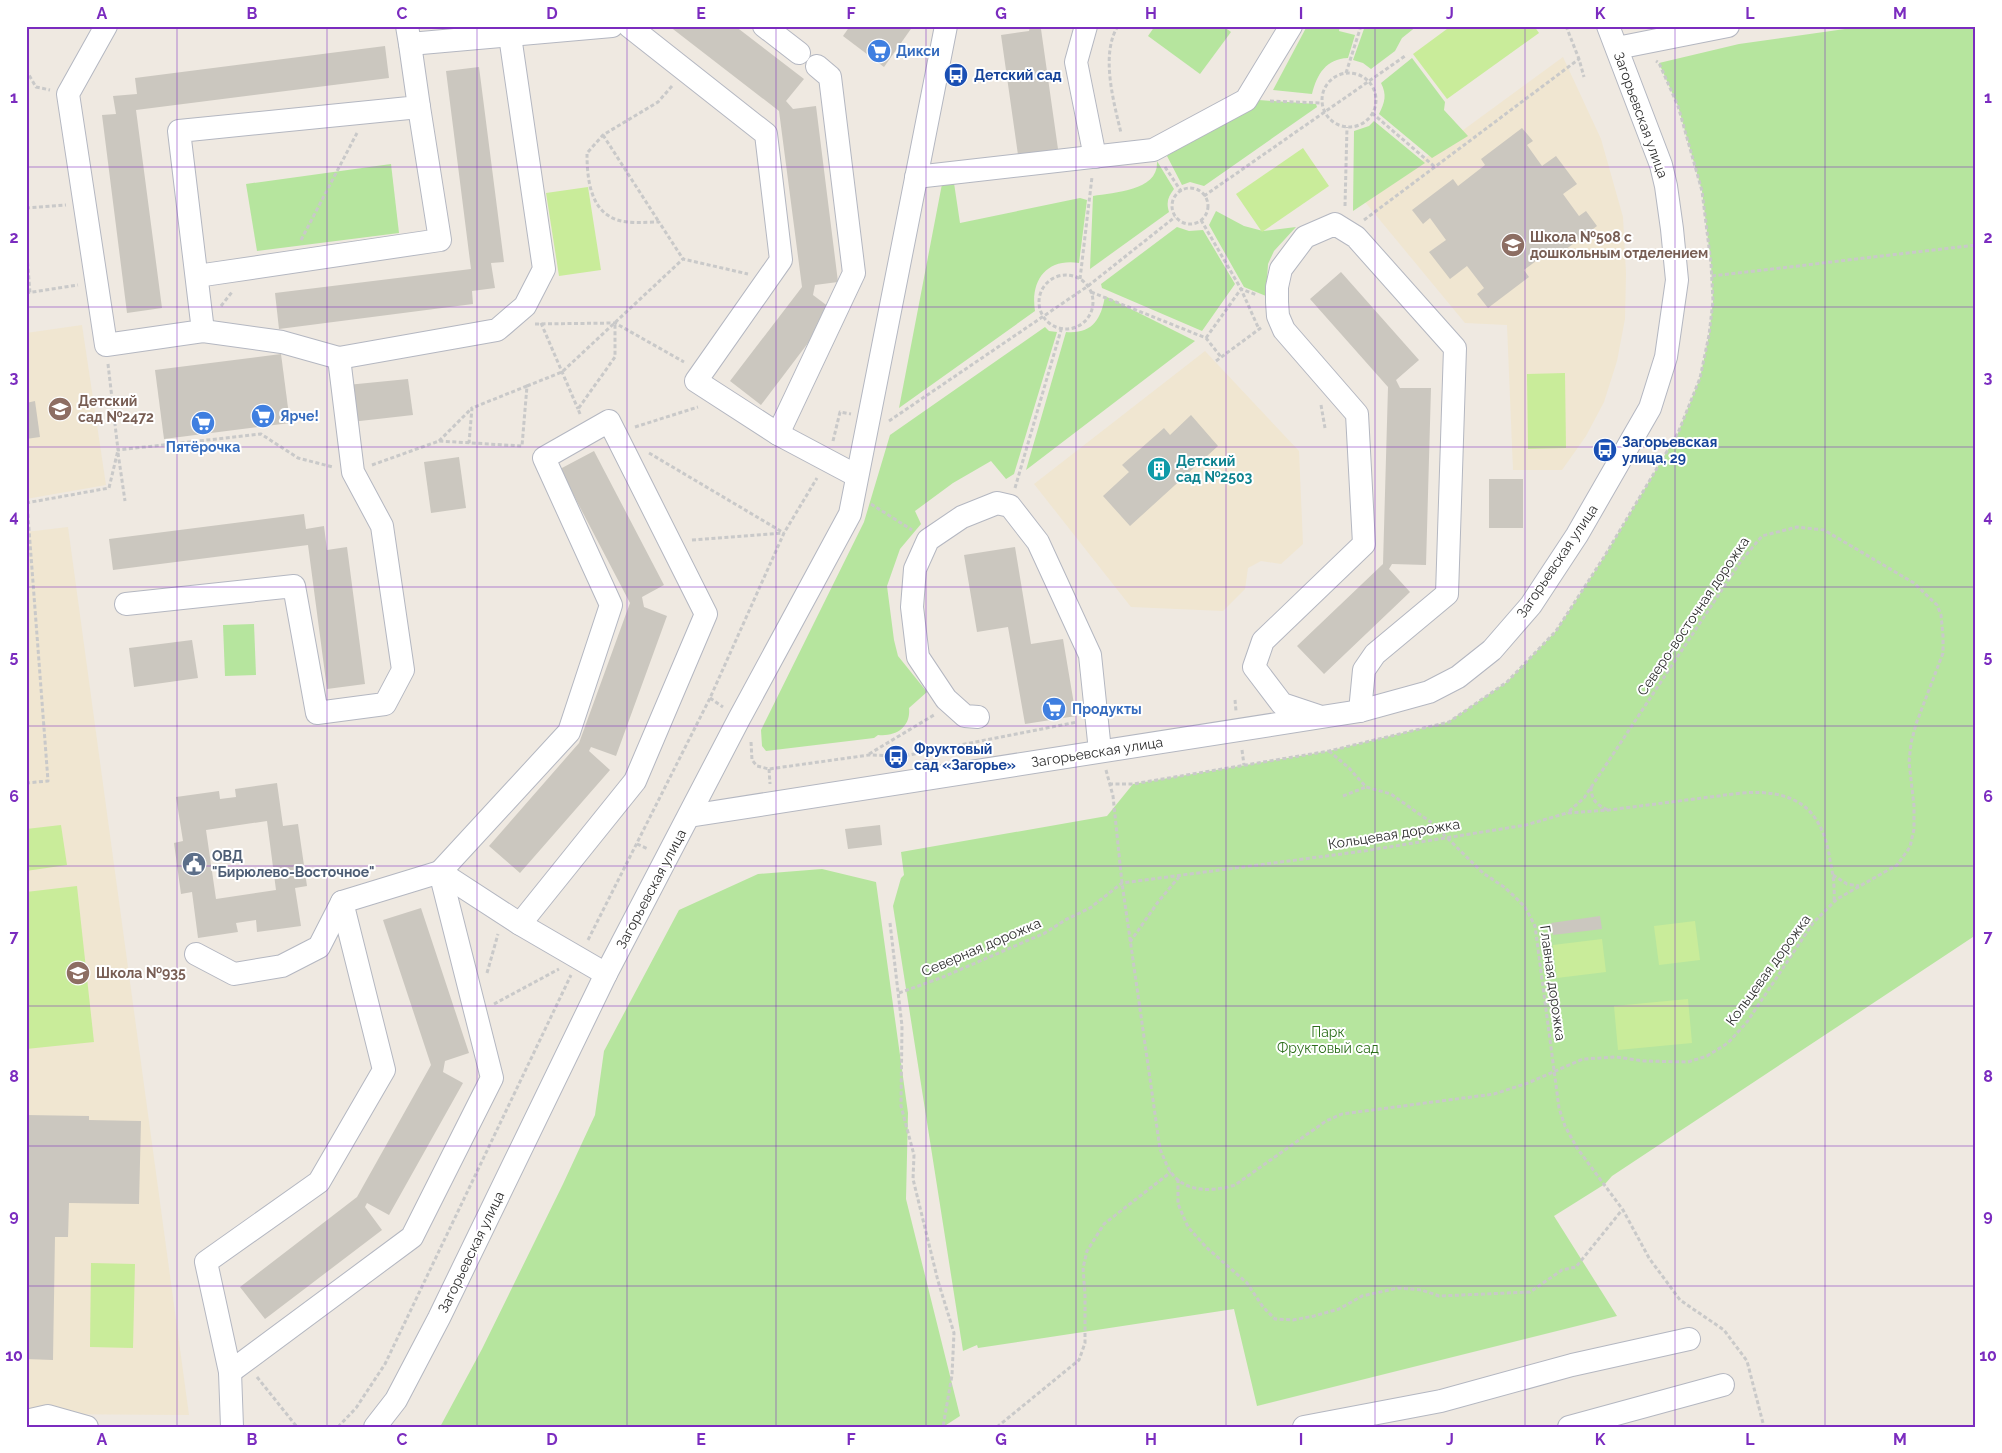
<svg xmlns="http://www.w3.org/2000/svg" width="2002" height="1453" font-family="Raleway,sans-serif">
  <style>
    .education { fill: #f0e6d1 }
    .green { fill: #b6e59e }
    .pitch { fill: #c9ec9a }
    .building { fill: #cbc7bf; fill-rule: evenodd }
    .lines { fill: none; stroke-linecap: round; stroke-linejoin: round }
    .minor-casing { stroke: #b4b7c1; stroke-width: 24 }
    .path { stroke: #c9c9c9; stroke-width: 3; stroke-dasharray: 4 2.5; stroke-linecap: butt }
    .minor { stroke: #fff; stroke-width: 22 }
    .grid { fill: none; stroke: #7b2cbf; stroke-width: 1; stroke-opacity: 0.55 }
    .labels { text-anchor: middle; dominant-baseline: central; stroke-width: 4; stroke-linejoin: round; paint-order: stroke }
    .shop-label { font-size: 14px; font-weight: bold; fill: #366cbe; stroke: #fff; text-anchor: start }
    .transit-label { font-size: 14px; font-weight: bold; fill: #164399; stroke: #fff; text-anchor: start }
    .street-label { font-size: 14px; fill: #2e2e2e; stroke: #fff }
    .education-label { font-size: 14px; font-weight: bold; fill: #785e54; stroke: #fff; text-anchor: start }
    .culture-label { font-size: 14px; font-weight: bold; fill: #0d838f; stroke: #fff; text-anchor: start }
    .service-label { font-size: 14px; font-weight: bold; fill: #4e5e75; stroke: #fff; text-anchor: start }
    .park-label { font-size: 14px; fill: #2c6e1b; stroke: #fff }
    .neatline { fill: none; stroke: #7b2cbf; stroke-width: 2 }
    .grid-label { font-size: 16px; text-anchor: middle; font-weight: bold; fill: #7b2cbf }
  </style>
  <rect width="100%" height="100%" fill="#efe9e1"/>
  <g class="education">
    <polygon points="1563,57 1601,139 1623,217 1626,273 1625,319 1617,361 1604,402 1586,436 1562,470 1513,470 1507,325 1465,323 1365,202"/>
    <polygon points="82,325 106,485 26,499 26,333"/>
    <polygon points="1205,351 1299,451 1303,544 1281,564 1261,561 1248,568 1245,589 1223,611 1131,607 1034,484"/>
    <polygon points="68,527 189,1415 26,1414 26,532"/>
  </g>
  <g class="green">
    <polygon points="1155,26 1223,26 1231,32 1200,74 1148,36"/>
    <path d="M 1307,26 L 1340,26 L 1339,31 L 1355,35 L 1348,58 C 1326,59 1317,74 1312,94 L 1273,90 Z"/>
    <polygon points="1365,26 1417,26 1402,38 1395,51 1371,69 1363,63 1353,60"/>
    <polygon points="1866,26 1976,26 1976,935 1612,1176 1605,1184 1554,1216 1617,1316 1257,1406 1234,1309 978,1348 977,1345 963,1351 893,906 901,878 904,875 901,852 1107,816 1133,784 1329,751 1448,722 1507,682 1556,631 1604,557 1678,433 1700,378 1709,335 1713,301 1711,264 1702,191 1678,106 1659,63 1739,44"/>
    <path d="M 1412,58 L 1445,102 L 1444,110 L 1468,136 L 1432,158 L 1379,114 C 1385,102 1387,95 1381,83 Z"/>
    <polygon points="1245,99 1316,104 1317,107 1204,186 1190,182 1182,185 1167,156"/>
    <polygon points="1374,121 1425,163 1353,211 1354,131 1369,126"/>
    <path d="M 1157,161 L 1174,189 C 1168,197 1166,202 1169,212 L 1090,269 L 1093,196 C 1115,192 1159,191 1157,161 Z"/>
    <polygon points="391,164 399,233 257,251 246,184"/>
    <path d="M 954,183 L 960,223 L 1080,198 L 1087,200 L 1079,263 C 1047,258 1030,280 1035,311 L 899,408 L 942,184 Z"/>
    <polygon points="1216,211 1244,226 1263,231 1296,227 1274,251 1268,264 1266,296 1244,287 1209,225"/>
    <polygon points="1177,227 1189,231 1203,230 1235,284 1202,331 1102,288 1101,284"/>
    <path d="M 1105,296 L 1195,341 L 1026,470 L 1066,332 C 1092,334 1101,320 1105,296 Z"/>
    <path d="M 1045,327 L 1049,331 L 1057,332 L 1014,474 L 1006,479 L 991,461 L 953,483 L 915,511 L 921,524 L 900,549 L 887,586 L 894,640 L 898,656 L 927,692 L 909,708 C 911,727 896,737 878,735 L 874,738 L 766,751 L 762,746 L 761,730 L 864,522 L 890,435 Z"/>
    <polygon points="254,624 256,675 225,676 223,625"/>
    <polygon points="822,869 876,882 908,1113 906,1199 960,1416 943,1427 440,1427 482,1349 563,1184 595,1115 604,1051 679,910 758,874"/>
  </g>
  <g class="pitch">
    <polygon points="1451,26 1534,26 1539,33 1447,99 1413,54"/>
    <polygon points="1303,148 1329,186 1262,232 1236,194"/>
    <polygon points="588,187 601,270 559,276 546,193"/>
    <polygon points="1565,373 1566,448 1528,449 1527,374"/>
    <polygon points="61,825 67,865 26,871 26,829"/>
    <polygon points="77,886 94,1042 26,1049 26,892"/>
    <polygon points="1695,921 1700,960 1659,965 1654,926"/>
    <polygon points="1602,939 1606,972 1557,978 1553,945"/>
    <polygon points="1688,999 1692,1043 1618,1050 1614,1006"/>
    <polygon points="91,1263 135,1264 133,1348 90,1347"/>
  </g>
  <g class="building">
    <polygon points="669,26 735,26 804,79 786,101 793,109 816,106 838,282 815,285 813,295 833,310 761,405 730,381 802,287 779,111"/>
    <polygon points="850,26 913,26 884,67 843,36"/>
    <polygon points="1030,26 1043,26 1041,29 1058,149 1018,155 1001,35 1029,31"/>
    <polygon points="385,46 389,78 136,110 162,308 127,313 102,115 116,114 113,96 137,94 135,78"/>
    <polygon points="479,67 504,262 491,263 495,288 472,291 473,304 279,329 275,293 471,269 446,71"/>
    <polygon points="1522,128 1533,141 1527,145 1542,166 1556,156 1577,184 1563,194 1579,216 1586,211 1597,226 1557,256 1552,249 1524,270 1529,277 1488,308 1477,294 1484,288 1467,266 1450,279 1429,252 1446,240 1430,218 1423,224 1412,210 1453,179 1458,186 1485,165 1481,159"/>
    <polygon points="1341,272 1419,360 1396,380 1400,388 1431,388 1426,565 1392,564 1389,569 1410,592 1324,674 1297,646 1383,564 1388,387 1310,299"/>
    <polygon points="281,354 290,423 164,439 155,370"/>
    <polygon points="408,379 413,415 351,422 347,385"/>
    <polygon points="35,401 40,437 26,439 26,403"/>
    <polygon points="1191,415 1218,446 1130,526 1103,496 1129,472 1122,465 1164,428 1170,435"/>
    <polygon points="594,451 664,585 642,597 644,607 667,616 616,756 591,747 589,751 610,770 520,873 489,846 579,743 630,603 560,469"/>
    <polygon points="459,457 466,508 431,513 424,462"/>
    <rect x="1489" y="479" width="34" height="49"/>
    <polygon points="304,514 306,529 324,526 327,550 347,547 365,684 327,689 308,545 113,570 109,539"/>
    <polygon points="1015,547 1031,644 1063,639 1076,716 1025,724 1008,627 977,632 964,555"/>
    <polygon points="192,640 198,678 134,687 129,648"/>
    <path d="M 277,783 L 283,826 L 298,824 L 307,886 L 295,888 L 301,926 L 257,932 L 256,920 L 236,923 L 238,932 L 198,938 L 192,892 L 181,894 L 174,843 L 183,841 L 176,797 L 219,791 L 220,799 L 236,797 L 235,789 ZM 267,821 L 276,890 L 216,899 L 206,830 Z"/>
    <polygon points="880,825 882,845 848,849 845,829"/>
    <polygon points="421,908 469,1053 445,1061 443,1072 463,1083 389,1215 367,1203 365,1207 382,1230 265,1319 240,1287 357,1197 431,1065 383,920"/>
    <polygon points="1600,916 1602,929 1553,935 1551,923"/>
    <polygon points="26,1115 89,1116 89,1120 141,1121 139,1204 69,1203 68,1237 55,1237 53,1360 26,1359"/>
  </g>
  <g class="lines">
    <g class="minor-casing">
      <g id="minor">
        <polyline points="106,26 68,94 106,345 203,331 179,131 419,107 410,44"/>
        <polyline points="407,26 410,44 612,26"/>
        <polyline points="629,26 766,134 781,260 696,381 778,434 857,476"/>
        <polyline points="764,26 799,53"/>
        <polyline points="1086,26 1076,62 1095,157"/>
        <polyline points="1617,48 1728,26"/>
        <polyline points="916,177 1153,150 1246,100 1291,26"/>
        <polyline points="197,276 440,240 419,107"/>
        <polyline points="339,358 497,330 525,306 544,269 510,36"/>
        <polyline points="778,434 854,273 830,77 817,66"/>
        <polyline points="126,604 294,586 317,713 385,704 403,670 382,526 353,472 339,358 282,342 203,331"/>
        <polyline points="1318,716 1282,704 1254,667 1263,641 1364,544 1357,414 1284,330 1278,316 1277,302 1277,287 1281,269 1305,237 1335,224 1356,237 1455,348 1447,594 1375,654 1364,670 1360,711"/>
        <polyline points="978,717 965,716 946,699 918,657 912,607 915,569 928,540 962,517 997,503 1010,506 1038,542 1090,655 1100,751"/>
        <polyline points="689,816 1360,711 1429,692 1458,677 1492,650 1531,605 1577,535 1650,408 1666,357 1677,280 1672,229 1666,186 1661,165 1608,26"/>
        <polyline points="342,902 384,1070 319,1182 206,1262 230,1372 412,1237 492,1078 440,872 569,732 611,605 544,458 609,421 706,614 635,781 520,924"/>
        <polyline points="196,954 234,974 282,966 319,947 342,902 440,872 520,924 606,974"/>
        <polyline points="230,1372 232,1427"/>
        <polyline points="26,1421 48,1416 87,1427"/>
        <polyline points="375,1427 396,1400 439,1318 606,974 739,719 850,514 946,26"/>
        <polyline points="1304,1427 1441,1401 1572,1365 1689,1339"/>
        <polyline points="1569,1427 1723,1385"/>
      </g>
    </g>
    <g class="path">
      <path d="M 1118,26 C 1100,54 1114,103 1121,133"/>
      <polyline points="1566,26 1579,59 1584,77"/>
      <polyline points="26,70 36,87 50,90"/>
      <polyline points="1346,73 1361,26"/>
      <circle cx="1349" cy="100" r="27"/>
      <path d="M 672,86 L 658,102 L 603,135 L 587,153 C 587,174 589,204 609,216 C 622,225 644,222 659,222 L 683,259"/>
      <polyline points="1270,101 1321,103"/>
      <polyline points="1372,113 1435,167"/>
      <polyline points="603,135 659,222"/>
      <polyline points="1165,167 1181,191"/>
      <circle cx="1190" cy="206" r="18"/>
      <polyline points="1204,196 1405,56"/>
      <polyline points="1345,206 1347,127"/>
      <polyline points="26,208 66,205"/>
      <polyline points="1201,220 1241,289 1257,295"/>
      <polyline points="1364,220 1579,59"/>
      <polyline points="301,240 357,133"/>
      <polyline points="26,243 30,293"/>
      <circle cx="1066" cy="302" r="27"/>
      <polyline points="1712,276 1976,245"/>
      <polyline points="1080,279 1092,177"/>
      <polyline points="1091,292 1206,338 1221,357"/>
      <polyline points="26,293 78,285"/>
      <polyline points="221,306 232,292"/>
      <polyline points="541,323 578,409"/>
      <polyline points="535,324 615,323 684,362"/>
      <polyline points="1206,338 1241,289 1258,327"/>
      <polyline points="1216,361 1262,327"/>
      <polyline points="108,364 118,450 261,434 298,458 333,467"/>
      <polyline points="527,386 562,372 683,259 748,274"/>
      <polyline points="1321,405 1325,428"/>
      <polyline points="580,414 578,409 615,357 615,323"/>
      <polyline points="889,421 1088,286 1175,217"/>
      <polyline points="635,427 698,407"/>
      <polyline points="439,441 472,408"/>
      <polyline points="833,441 840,412 851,414"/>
      <polyline points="118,453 125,501"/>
      <polyline points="649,453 784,533"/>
      <polyline points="372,465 439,441 522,446 527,386 472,408 469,443"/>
      <polyline points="1015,488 1061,330"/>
      <polyline points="26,503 109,488 118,450"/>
      <polyline points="871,504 912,530"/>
      <polyline points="692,540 783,533"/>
      <polyline points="710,698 723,707"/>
      <polyline points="1235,700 1236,711"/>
      <polyline points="751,742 752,760 757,766 769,769 869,755 904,756 1077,722"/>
      <polyline points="1242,750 1244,765"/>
      <polyline points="1329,751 1349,768 1366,787 1391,794 1432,823 1483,873 1504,887 1514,896 1525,907 1535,926 1559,1108 1565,1126 1577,1148 1623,1210 1649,1258 1680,1300 1724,1330 1747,1361 1764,1427"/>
      <polyline points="869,754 934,715"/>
      <polyline points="769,769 770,784"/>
      <path d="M 1106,770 L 1113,796 L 1122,883 L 1160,1149 C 1163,1156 1166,1164 1170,1171 C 1184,1193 1213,1192 1235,1185 L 1326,1121 L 1342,1114 L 1494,1094 L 1528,1083 L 1583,1059 L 1616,1057 L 1644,1061 L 1688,1062 L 1707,1056 L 1728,1043 L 1747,1022 L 1813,923 L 1837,899 L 1897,865 L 1910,847 L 1914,829 L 1914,806 L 1909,762 L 1911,743 L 1916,724 L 1943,653 L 1943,636 L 1941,615 L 1937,605 L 1914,583 L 1824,530 L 1797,527 L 1762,536 L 1741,561 L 1584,798 L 1567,813"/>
      <polyline points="26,783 48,781 27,503"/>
      <polyline points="1109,784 1133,784 1329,751 1449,722 1507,682 1556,631 1604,557 1678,433 1700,378 1709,335 1713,301 1711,264 1702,191 1678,106 1659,63 1656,61"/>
      <path d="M 1591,787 C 1591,800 1597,805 1608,810"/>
      <polyline points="1343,796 1366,787"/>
      <polyline points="637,844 648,849"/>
      <polyline points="1833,875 1847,884 1859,886"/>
      <polyline points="890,923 902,1026 901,1106 914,1155 913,1179 938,1281 954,1333 952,1375 943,1427"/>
      <polyline points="588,940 710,698 784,533 817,478"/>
      <polyline points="1130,942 1158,902 1179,877"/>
      <polyline points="487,973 498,934"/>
      <path d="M 899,993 L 943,977 L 1045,933 L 1065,920 L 1090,908 L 1122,883 L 1364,851 L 1526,825 L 1567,813 L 1609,810 L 1741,793 C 1793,789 1822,806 1830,860 C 1833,874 1835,888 1834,902"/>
      <polyline points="494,1004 559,969"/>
      <polyline points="1178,1179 1178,1204 1188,1227 1206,1247 1247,1283 1263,1307 1275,1319 1293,1320 1314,1316 1339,1309 1362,1296 1398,1288 1422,1290 1439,1296 1530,1292 1562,1270 1576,1267 1622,1210"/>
      <polyline points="257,1377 297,1427"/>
      <polyline points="338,1427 356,1408 385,1364 571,975"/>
      <polyline points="997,1427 1079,1360 1085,1343 1085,1295 1083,1268 1087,1251 1104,1224 1171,1172"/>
    </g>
    <use href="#minor" class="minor"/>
  </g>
  <path class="grid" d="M 177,26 L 177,1427M 327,26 L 327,1427M 477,26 L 477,1427M 627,26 L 627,1427M 776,26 L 776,1427M 926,26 L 926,1427M 1076,26 L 1076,1427M 1226,26 L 1226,1427M 1375,26 L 1375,1427M 1525,26 L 1525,1427M 1675,26 L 1675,1427M 1825,26 L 1825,1427M 26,167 L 1976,167M 26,307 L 1976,307M 26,447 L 1976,447M 26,587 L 1976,587M 26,726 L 1976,726M 26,866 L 1976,866M 26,1006 L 1976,1006M 26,1146 L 1976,1146M 26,1286 L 1976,1286"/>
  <defs>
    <g id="supermarket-disc" transform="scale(1.25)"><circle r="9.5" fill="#3f7fe0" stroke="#fff"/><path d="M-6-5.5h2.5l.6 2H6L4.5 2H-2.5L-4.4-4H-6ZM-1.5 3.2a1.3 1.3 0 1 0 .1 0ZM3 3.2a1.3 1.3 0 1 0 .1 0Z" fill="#fff"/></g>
    <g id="bus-disc" transform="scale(1.25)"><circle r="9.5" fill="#1a4fb4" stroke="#fff"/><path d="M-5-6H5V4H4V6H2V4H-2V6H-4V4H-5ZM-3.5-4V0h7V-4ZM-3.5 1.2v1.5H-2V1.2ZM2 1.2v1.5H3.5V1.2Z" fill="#fff"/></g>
    <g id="school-disc" transform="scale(1.25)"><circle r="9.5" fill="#8d6e63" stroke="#fff"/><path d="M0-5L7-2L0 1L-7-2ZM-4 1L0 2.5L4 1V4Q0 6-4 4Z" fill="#fff"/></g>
    <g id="building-disc" transform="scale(1.25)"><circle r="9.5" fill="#0f9aa8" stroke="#fff"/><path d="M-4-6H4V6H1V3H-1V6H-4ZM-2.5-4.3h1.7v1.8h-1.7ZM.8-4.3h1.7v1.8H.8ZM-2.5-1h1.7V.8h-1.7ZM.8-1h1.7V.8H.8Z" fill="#fff"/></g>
    <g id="civic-disc" transform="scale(1.25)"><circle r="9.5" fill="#5c6f8a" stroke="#fff"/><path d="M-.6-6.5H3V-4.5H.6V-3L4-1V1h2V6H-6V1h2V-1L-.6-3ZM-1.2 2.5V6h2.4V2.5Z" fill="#fff"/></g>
  </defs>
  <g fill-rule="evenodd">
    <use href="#supermarket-disc" x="879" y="51"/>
    <use href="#bus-disc" x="956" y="75"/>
    <use href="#school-disc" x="1513" y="245"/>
    <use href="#school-disc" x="60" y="409"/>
    <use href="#supermarket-disc" x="263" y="416"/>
    <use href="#supermarket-disc" x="203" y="423"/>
    <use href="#bus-disc" x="1605" y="450"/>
    <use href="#building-disc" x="1159" y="469"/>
    <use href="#supermarket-disc" x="1054" y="709"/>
    <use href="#bus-disc" x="896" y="757"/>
    <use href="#civic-disc" x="194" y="864"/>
    <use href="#school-disc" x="78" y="973"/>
  </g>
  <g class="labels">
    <g class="shop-label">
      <text x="896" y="51">Дикси</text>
      <text x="280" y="416">Ярче!</text>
      <text x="203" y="447" text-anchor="middle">Пятёрочка</text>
      <text x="1072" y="709">Продукты</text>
    </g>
    <g class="transit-label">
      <text x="974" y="75">Детский сад</text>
      <text x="1622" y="442">Загорьевская<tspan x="1622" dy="16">улица, 29</tspan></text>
      <text x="914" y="749">Фруктовый<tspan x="914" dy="16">сад «Загорье»</tspan></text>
    </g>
    <g class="street-label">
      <text transform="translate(1641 115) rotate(70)">Загорьевская улица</text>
      <text transform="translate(1557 561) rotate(-56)">Загорьевская улица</text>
      <text transform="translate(1693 616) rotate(-56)">Северо-восточная дорожка</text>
      <text transform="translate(1097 752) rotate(-9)">Загорьевская улица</text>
      <text transform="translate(1394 834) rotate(-9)">Кольцевая дорожка</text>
      <text transform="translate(651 889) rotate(-62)">Загорьевская улица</text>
      <text transform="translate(981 947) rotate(-23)">Северная дорожка</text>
      <text transform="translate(1768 970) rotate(-54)">Кольцевая дорожка</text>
      <text transform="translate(1553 983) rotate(82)">Главная дорожка</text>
      <text transform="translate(471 1252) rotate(-64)">Загорьевская улица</text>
    </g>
    <g class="education-label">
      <text x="1530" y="237">Школа №508 с<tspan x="1530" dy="16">дошкольным отделением</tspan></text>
      <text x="78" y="401">Детский<tspan x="78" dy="16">сад №2472</tspan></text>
      <text x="96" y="973">Школа №935</text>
    </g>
    <g class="culture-label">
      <text x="1176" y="461">Детский<tspan x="1176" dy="16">сад №2503</tspan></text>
    </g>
    <g class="service-label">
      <text x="212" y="856">ОВД<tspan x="212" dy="16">"Бирюлево-Восточное"</tspan></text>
    </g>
    <g class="park-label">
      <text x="1328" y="1032">Парк<tspan x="1328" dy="16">Фруктовый сад</tspan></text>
    </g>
  </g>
  <rect width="2002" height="1453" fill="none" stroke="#ffffff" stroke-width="55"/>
  <rect x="28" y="28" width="1946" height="1398" class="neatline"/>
  <g class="grid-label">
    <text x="102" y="19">A</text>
    <text x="252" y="19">B</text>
    <text x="402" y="19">C</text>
    <text x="552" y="19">D</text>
    <text x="701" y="19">E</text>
    <text x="851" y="19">F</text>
    <text x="1001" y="19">G</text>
    <text x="1151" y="19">H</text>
    <text x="1301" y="19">I</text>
    <text x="1450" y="19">J</text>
    <text x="1600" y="19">K</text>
    <text x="1750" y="19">L</text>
    <text x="1900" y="19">M</text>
    <text x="14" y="103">1</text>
    <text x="1988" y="103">1</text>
    <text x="14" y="243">2</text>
    <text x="1988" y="243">2</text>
    <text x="14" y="383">3</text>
    <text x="1988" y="383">3</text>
    <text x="14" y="522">4</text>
    <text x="1988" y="522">4</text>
    <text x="14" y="662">5</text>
    <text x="1988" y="662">5</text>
    <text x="14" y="802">6</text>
    <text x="1988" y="802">6</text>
    <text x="14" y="942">7</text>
    <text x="1988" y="942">7</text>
    <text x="14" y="1082">8</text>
    <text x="1988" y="1082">8</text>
    <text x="14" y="1221">9</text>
    <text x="1988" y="1221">9</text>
    <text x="14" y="1361">10</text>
    <text x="1988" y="1361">10</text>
    <text x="102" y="1445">A</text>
    <text x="252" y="1445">B</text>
    <text x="402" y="1445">C</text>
    <text x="552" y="1445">D</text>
    <text x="701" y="1445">E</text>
    <text x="851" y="1445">F</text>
    <text x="1001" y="1445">G</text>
    <text x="1151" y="1445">H</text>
    <text x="1301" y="1445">I</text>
    <text x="1450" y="1445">J</text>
    <text x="1600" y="1445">K</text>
    <text x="1750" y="1445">L</text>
    <text x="1900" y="1445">M</text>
  </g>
</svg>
